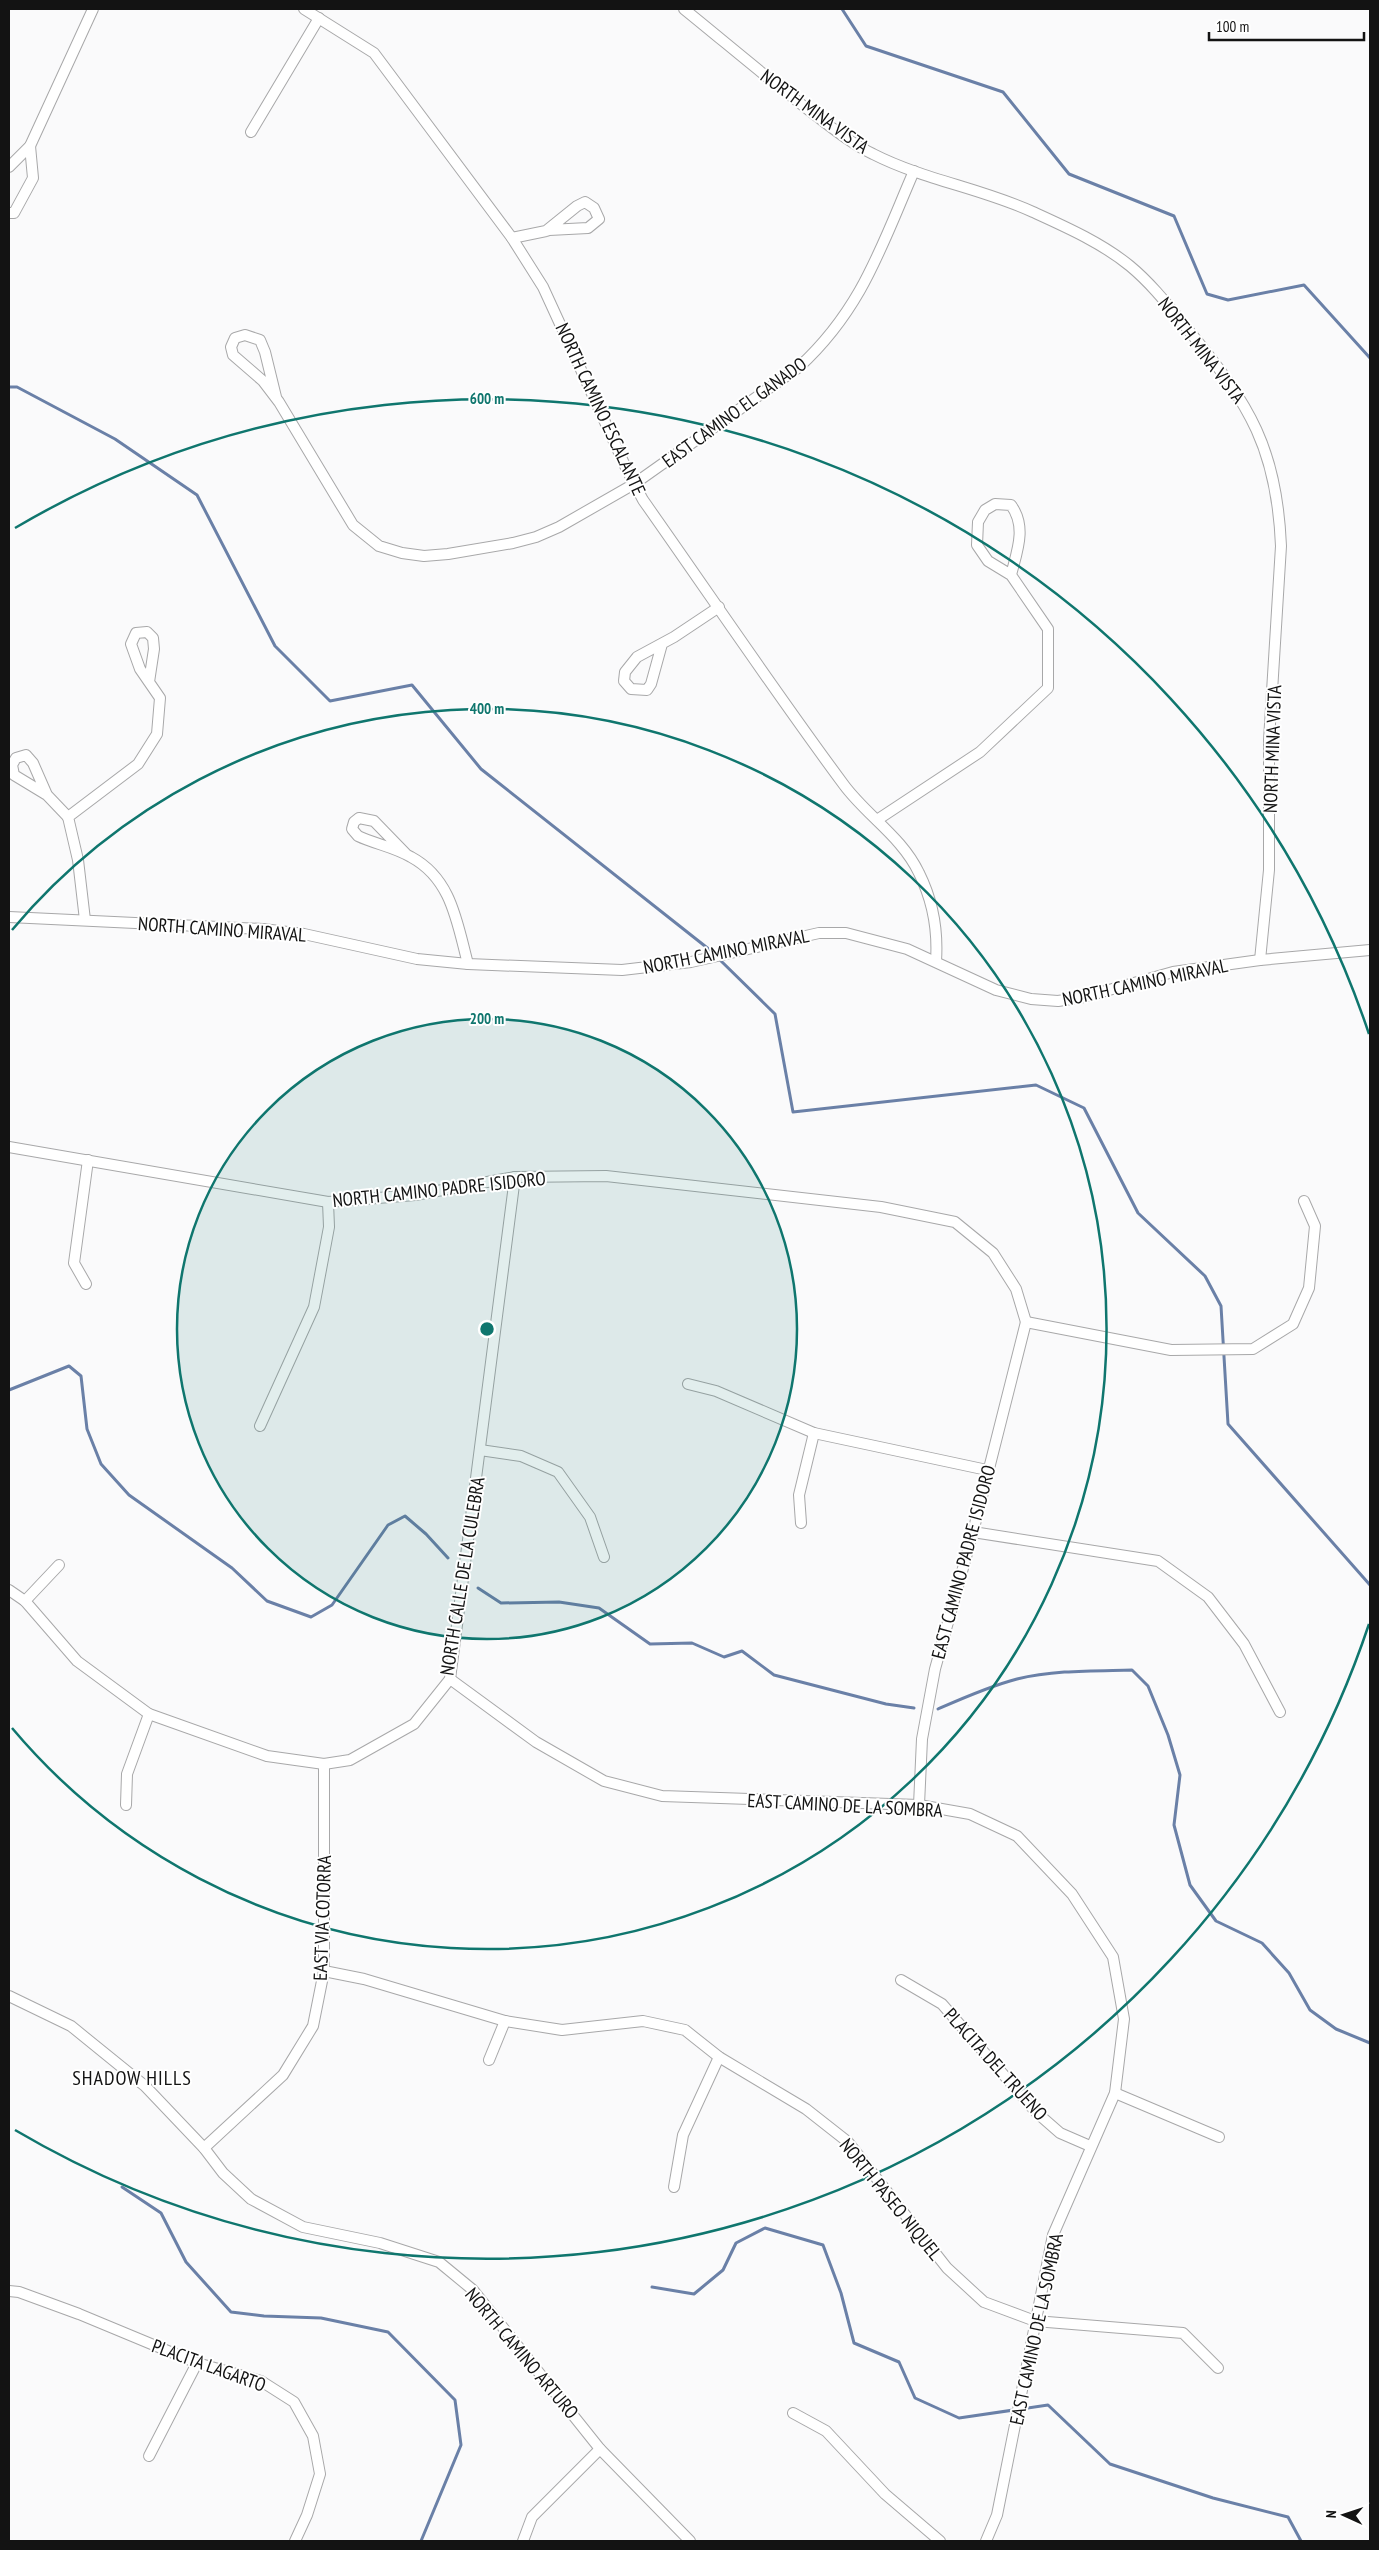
<svg xmlns="http://www.w3.org/2000/svg" width="1379" height="2550" font-family="'PT Sans Narrow',sans-serif">
  <style>
    .lines { fill: none; stroke-linecap: round; stroke-linejoin: round }
    .stream { stroke: #6a80a7; stroke-width: 3 }
    .street-casing { stroke: #a8a8a9; stroke-width: 12 }
    .street { stroke: #fff; stroke-width: 10 }
    .ring { fill: none; stroke: #0f766e; stroke-width: 2.5 }
    .labels { text-anchor: middle; dominant-baseline: central; stroke-width: 4; stroke-linejoin: round; paint-order: stroke }
    .street-label { font-size: 19px; fill: #131313; stroke: #fff }
    .neighbourhood-label { font-size: 20px; letter-spacing: 1px; fill: #131313; stroke: #fff }
    .centre { fill: #0f766e; stroke: #fff; stroke-width: 2.5 }
    .ring-label { font-size: 15px; text-anchor: middle; font-weight: bold; fill: #0f766e; stroke: #fff; stroke-width: 4; stroke-linejoin: round; paint-order: stroke }
  </style>
  <rect width="100%" height="100%" fill="#fafafb"/>
  <g class="lines">
    <g class="stream">
      <polyline points="842,9 866,46 1003,92 1069,174 1174,216 1207,294 1228,300 1304,285 1370,358"/>
      <polyline points="9,387 17,387 115,439 197,495 275,646 330,701 412,685 481,769 715,954"/>
      <polyline points="719,959 775,1014 793,1112 1036,1085 1084,1108 1138,1213 1205,1276 1221,1306 1228,1424 1370,1585"/>
      <polyline points="9,1390 69,1366 81,1376 87,1429 101,1464 129,1495 232,1568 267,1601 311,1617 332,1605 388,1525 405,1516 426,1534 448,1558"/>
      <polyline points="478,1588 501,1603 559,1602 599,1608 650,1644 692,1643 724,1657 742,1651 774,1675 886,1704 914,1708"/>
      <path d="M 938,1709 C 963,1698 990,1686 1017,1679 C 1054,1670 1094,1671 1132,1670 L 1148,1686 L 1168,1735 L 1180,1775 L 1174,1825 L 1190,1885 L 1216,1921 L 1262,1943 L 1289,1973 L 1310,2010 L 1336,2029 L 1370,2043"/>
      <polyline points="122,2187 161,2213 186,2262 231,2312 264,2316 321,2318 388,2332 455,2400 461,2445 421,2541"/>
      <polyline points="652,2287 694,2294 723,2270 736,2243 765,2228 823,2245 841,2293 854,2343 899,2362 915,2398 959,2418 1048,2405 1110,2464 1213,2498 1288,2517 1301,2541"/>
    </g>
    <g class="street-casing">
      <g id="street">
        <path d="M 304,9 L 374,53 L 512,238 L 543,287 L 627,470 L 643,500 C 710,595 775,692 844,785 C 867,816 902,837 919,873 C 933,901 938,931 936,961"/>
        <path d="M 684,9 C 726,43 767,78 810,111 C 830,126 850,143 873,154 C 924,180 981,188 1033,212 C 1066,227 1102,243 1130,266 C 1153,285 1171,309 1190,332 C 1250,405 1277,449 1281,546 L 1269,740 L 1269,870 L 1260,960"/>
        <polyline points="251,132 319,18"/>
        <polyline points="9,167 30,146 93,9"/>
        <polyline points="9,213 14,213 33,178 30,146"/>
        <polyline points="512,238 546,231 549,230 588,228 599,219 594,208 585,202 577,206 546,231"/>
        <path d="M 276,397 L 265,352 L 260,340 L 245,335 L 235,338 L 231,347 L 233,355 L 263,381 L 279,402 L 353,525 L 379,546 L 402,553 L 424,556 L 448,554 L 513,543 L 536,537 L 559,527 L 634,484 L 799,367 C 862,309 881,247 914,171"/>
        <polyline points="662,644 651,684 647,690 631,689 624,681 625,672 637,657 674,637 719,607"/>
        <polyline points="47,795 14,775 12,765 16,758 26,755 33,763 47,795 68,817"/>
        <path d="M 877,820 L 980,752 L 1048,688 L 1048,629 L 1011,575 L 988,561 L 977,545 L 978,522 L 985,510 L 995,504 L 1011,505 C 1027,527 1017,551 1011,575"/>
        <path d="M 406,854 L 374,821 L 359,818 L 354,822 L 352,829 L 358,836 C 375,844 394,847 411,857 C 452,879 457,923 468,964"/>
        <polyline points="9,917 263,929 304,934 417,959 468,964 622,970 691,962 819,933 846,933 907,949 996,990 1031,999 1058,1001 1084,997 1173,972 1260,960 1370,950"/>
        <polyline points="85,920 78,860 68,817 138,764 157,734 160,698 140,669 131,644 136,633 147,632 153,638 154,649 149,682"/>
        <polyline points="9,1147 328,1202 415,1195 515,1177 606,1176 881,1207 955,1222 993,1253 1016,1289 1026,1322"/>
        <polyline points="86,1284 74,1263 88,1160"/>
        <polyline points="1026,1322 1171,1350 1253,1349 1293,1324 1309,1288 1315,1226 1304,1201"/>
        <polyline points="688,1384 716,1391 814,1433 987,1470"/>
        <polyline points="260,1426 314,1307 329,1227 328,1202"/>
        <polyline points="480,1450 521,1456 558,1472 590,1517 604,1557"/>
        <polyline points="801,1523 799,1495 814,1433"/>
        <polyline points="973,1532 1158,1561 1208,1597 1244,1644 1280,1712"/>
        <polyline points="9,1590 25,1601 77,1661 149,1714 267,1756 324,1764 350,1760 414,1724 450,1679 515,1177"/>
        <polyline points="25,1601 59,1565"/>
        <polyline points="450,1679 536,1742 604,1781 662,1796 919,1805 970,1814 1017,1836 1072,1894 1113,1957 1124,2019 1115,2093 1053,2235 997,2515 986,2541"/>
        <polyline points="126,1805 127,1774 149,1714"/>
        <polyline points="919,1805 922,1739 935,1669 973,1532 1026,1322"/>
        <polyline points="324,1971 364,1979 505,2021 562,2030 643,2021 685,2030 719,2057 806,2109 848,2142 947,2268 984,2302 1035,2321 1183,2333 1218,2368"/>
        <polyline points="901,1980 942,2004 1036,2112 1060,2133 1090,2146"/>
        <polyline points="9,1996 71,2026 145,2086 204,2148 223,2173 251,2199 303,2227 380,2243 439,2262 473,2290 600,2449 690,2541"/>
        <polyline points="489,2060 505,2021"/>
        <polyline points="1115,2093 1219,2137"/>
        <polyline points="204,2148 283,2075 313,2026 324,1971 324,1764"/>
        <polyline points="674,2187 683,2135 719,2057"/>
        <polyline points="9,2291 19,2292 79,2314 197,2363 261,2381 294,2402 313,2436 320,2474 307,2515 295,2541"/>
        <polyline points="793,2413 826,2431 885,2494 940,2541"/>
        <polyline points="149,2456 197,2363"/>
        <polyline points="523,2541 532,2517 600,2449"/>
      </g>
    </g>
    <use href="#street" class="street"/>
  </g>
  <circle cx="487" cy="1329" r="310" fill="#0f766e" fill-opacity=".12"/>
  <g class="ring">
    <circle cx="487" cy="1329" r="310"/>
    <path d="M12 930A620 620 0 1 1 12 1728"/>
    <path d="M1369 1624A930 930 0 0 1 15 2130M15 528A930 930 0 0 1 1369 1034"/>
  </g>
  <g class="labels">
    <g class="street-label">
      <text transform="translate(815 111) rotate(36)">NORTH MINA VISTA</text>
      <text transform="translate(1202 350) rotate(52)">NORTH MINA VISTA</text>
      <text transform="translate(601 409) rotate(65)">NORTH CAMINO ESCALANTE</text>
      <text transform="translate(734 412) rotate(-36)">EAST CAMINO EL GANADO</text>
      <text transform="translate(1272 749) rotate(-88)">NORTH MINA VISTA</text>
      <text transform="translate(222 929) rotate(4)">NORTH CAMINO MIRAVAL</text>
      <text transform="translate(726 951) rotate(-11)">NORTH CAMINO MIRAVAL</text>
      <text transform="translate(1145 982) rotate(-12)">NORTH CAMINO MIRAVAL</text>
      <text transform="translate(439 1189) rotate(-6)">NORTH CAMINO PADRE ISIDORO</text>
      <text transform="translate(963 1562) rotate(-75)">EAST CAMINO PADRE ISIDORO</text>
      <text transform="translate(462 1576) rotate(-81)">NORTH CALLE DE LA CULEBRA</text>
      <text transform="translate(845 1805) rotate(3)">EAST CAMINO DE LA SOMBRA</text>
      <text transform="translate(322 1918) rotate(-88)">EAST VIA COTORRA</text>
      <text transform="translate(996 2064) rotate(48)">PLACITA DEL TRUENO</text>
      <text transform="translate(891 2199) rotate(51)">NORTH PASEO NIQUEL</text>
      <text transform="translate(1036 2329) rotate(-78)">EAST CAMINO DE LA SOMBRA</text>
      <text transform="translate(522 2353) rotate(50)">NORTH CAMINO ARTURO</text>
      <text transform="translate(209 2365) rotate(20)">PLACITA LAGARTO</text>
    </g>
    <g class="neighbourhood-label">
      <text x="132" y="2078">SHADOW HILLS</text>
    </g>
  </g>
  <circle cx="487" cy="1329" r="8" class="centre"/>
  <g class="ring-label">
    <text x="487" y="404">600 m</text>
    <text x="487" y="714">400 m</text>
    <text x="487" y="1024">200 m</text>
  </g>
  <rect width="1379" height="2550" fill="none" stroke="#131313" stroke-width="20"/>
  <g transform="translate(1344 2515) rotate(273)" stroke="#ffffff" stroke-width="4" paint-order="stroke">
  <path d="M0-4L9 19L0 12L-9 19Z" fill="#131313"/>
  <text y="-8" font-size="14" font-weight="bold" text-anchor="middle" fill="#131313">N</text>
  </g>
  <path d="M1209 32v8h155v-8" fill="none" stroke="#131313" stroke-width="2.5"/>
  <text x="1216" y="32" font-size="15" fill="#131313" stroke="#ffffff" stroke-width="4" paint-order="stroke">100 m</text>
</svg>
